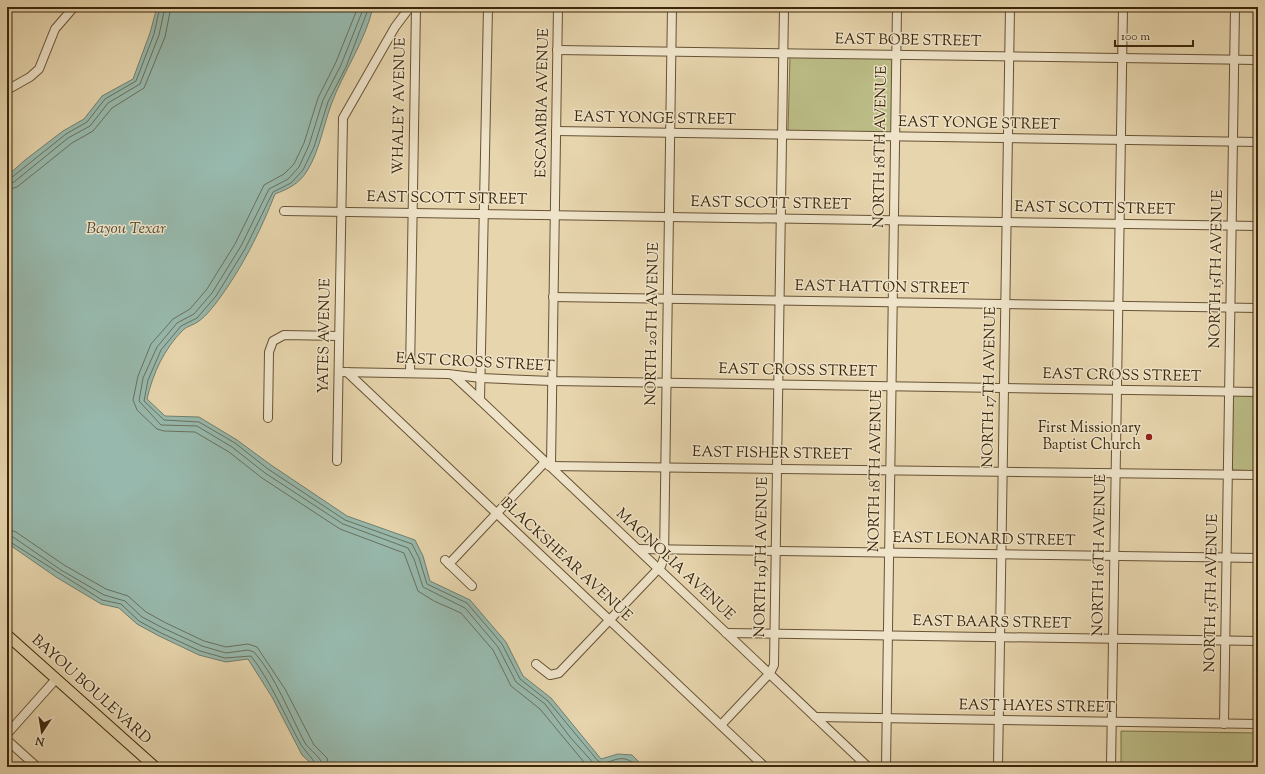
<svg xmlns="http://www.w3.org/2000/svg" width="1265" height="774" font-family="'Sorts Mill Goudy',serif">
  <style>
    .green { fill: #bbbc86; stroke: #7c7248 }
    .water { fill: #97b8ac; stroke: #737e6c }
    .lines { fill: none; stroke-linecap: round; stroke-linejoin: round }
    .shore { stroke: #6a705c; stroke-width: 1 }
    .minor-casing { stroke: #675234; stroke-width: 10 }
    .major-casing { stroke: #3c270b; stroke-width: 12 }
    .minor { stroke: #efe4ca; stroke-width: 8 }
    .major { stroke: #e7d5ad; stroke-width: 10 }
    .poi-dot { fill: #8f2418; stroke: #efe4ca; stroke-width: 1.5 }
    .labels { text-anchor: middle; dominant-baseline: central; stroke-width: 3; stroke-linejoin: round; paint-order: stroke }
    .street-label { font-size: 15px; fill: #3c270b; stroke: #efe4ca }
    .poi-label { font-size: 15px; fill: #3c270b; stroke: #efe4ca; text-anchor: end }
    .water-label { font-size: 16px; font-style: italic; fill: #534b33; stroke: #efe4ca }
  </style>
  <rect width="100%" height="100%" fill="#e7d5ad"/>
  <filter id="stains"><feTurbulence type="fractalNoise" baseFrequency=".005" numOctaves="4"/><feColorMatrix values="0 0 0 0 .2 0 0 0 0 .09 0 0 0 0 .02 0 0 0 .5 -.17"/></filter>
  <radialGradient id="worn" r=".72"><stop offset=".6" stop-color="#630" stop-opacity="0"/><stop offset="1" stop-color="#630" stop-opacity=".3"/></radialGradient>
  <g class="green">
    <polygon points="790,57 893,58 893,133 788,131"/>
    <polygon points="1233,394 1258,395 1258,471 1232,470"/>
    <polygon points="1121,731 1258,733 1258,767 1121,767"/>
  </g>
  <path class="water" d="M 157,7 L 373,7 C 365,42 343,72 331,105 C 323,127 319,152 307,171 C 299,184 288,189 275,194 C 261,230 242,268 219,299 C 214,306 206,316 199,321 C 194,325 187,326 183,330 C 164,349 153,373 147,399 L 165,416 L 199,417 L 237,440 L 271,465 L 347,516 L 415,540 L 423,556 L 430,581 L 470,600 L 506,642 L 523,676 L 551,698 L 601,759 L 618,754 L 632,755 L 644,767 L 315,767 L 302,755 L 272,697 L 248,659 L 226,662 L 199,655 L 159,636 L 137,624 L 119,608 L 101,604 L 56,577 L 7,543 L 7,176 L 25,160 L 63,131 L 84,119 L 102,96 L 133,79 L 150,33 Z"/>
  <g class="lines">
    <g class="shore">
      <polyline points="358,7 336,62 318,98 304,143 294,164 284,174 264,185 235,244 207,289 190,309 173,319 151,344 138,376 133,400 137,410 157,429 164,431 195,432 229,452 262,478 340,529 404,553 418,591 434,601 461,613 493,650 511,686 540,709 588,767"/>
      <polyline points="364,7 341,65 323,100 309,145 299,167 288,179 269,189 241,246 212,293 194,314 177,323 157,347 143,378 139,401 161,425 197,426 232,447 265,473 343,524 408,548 414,559 423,587 465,608 498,647 516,682 545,704 570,737 597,767"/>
      <path d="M 369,7 L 346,67 L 328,102 L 314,147 L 303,170 L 291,183 L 273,192 L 245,249 L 216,296 L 197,318 L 181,326 L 161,350 L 148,380 L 144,401 L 164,420 L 199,422 L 235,443 L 268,469 L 345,520 L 412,544 L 419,558 L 427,584 L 467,603 L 502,644 L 520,679 L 548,701 L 598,761 C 611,768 619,748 638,767"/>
      <polyline points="7,179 11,178 66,134 87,122 105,99 136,81 154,34 160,7"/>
      <polyline points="7,184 14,182 68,138 90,126 108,103 140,84 159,35 165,7"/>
      <polyline points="7,190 17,187 72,143 93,131 112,108 144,88 165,37 171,7"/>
      <polyline points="7,529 16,532 64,565 106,589 128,596 146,612 166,623 204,641 226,647 248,644 257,647 285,689 314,745 327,758 329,767"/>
      <path d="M 7,535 L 13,537 L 61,570 L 104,595 L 125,601 L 142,617 L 163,628 L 202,646 L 226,653 L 248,650 L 254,652 C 275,675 290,715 305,743 C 310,751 322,757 323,767"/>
      <path d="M 7,540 L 102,600 L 121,604 L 139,621 L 161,633 L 200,651 L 225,658 L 251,656 C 271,682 284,714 300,743 C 303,749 317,763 317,767"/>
    </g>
    <g class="minor-casing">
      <g id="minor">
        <polyline points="488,7 480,400 868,767"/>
        <polyline points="557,50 1258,60"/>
        <polyline points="7,90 30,77 39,69 55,29 74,7"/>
        <polyline points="556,131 1258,142"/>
        <polyline points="284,211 1258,226"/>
        <polyline points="553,297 1258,308"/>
        <polyline points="339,372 448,374 481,378 552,381 1258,392"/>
        <polyline points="347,372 765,767"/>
        <polyline points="410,373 416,7"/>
        <polyline points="453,375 480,400"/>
        <polyline points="268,418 269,352 273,341 284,335 339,336"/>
        <polyline points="337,461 343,118 395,27 410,7"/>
        <polyline points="551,464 558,7"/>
        <polyline points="549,466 1258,475"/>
        <polyline points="638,549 1258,558"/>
        <polyline points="445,560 472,586"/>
        <polyline points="449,564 545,462"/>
        <polyline points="726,633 1258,641"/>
        <polyline points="536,664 550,675 559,673 661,566 664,558 672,7"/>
        <polyline points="815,717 1258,724"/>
        <polyline points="1224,724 1235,7"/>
        <polyline points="721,725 770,673 774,665 784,7"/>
        <polyline points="7,734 56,679"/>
        <polyline points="7,740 37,767"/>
        <polyline points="886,767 897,7"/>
        <polyline points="998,767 1010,7"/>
        <polyline points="1111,767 1123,7"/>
      </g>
    </g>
    <g class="major-casing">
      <polyline id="major" points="7,635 155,767"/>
    </g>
    <use href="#minor" class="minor"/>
    <use href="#major" class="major"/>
  </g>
  <circle class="poi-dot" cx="1149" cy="437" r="4"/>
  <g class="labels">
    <g class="street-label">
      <text transform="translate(908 41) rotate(1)">EAST BOBE STREET</text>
      <text transform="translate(543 103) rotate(-89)">ESCAMBIA AVENUE</text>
      <text transform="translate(400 106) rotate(-89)">WHALEY AVENUE</text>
      <text transform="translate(655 119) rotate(1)">EAST YONGE STREET</text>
      <text transform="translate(979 124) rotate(1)">EAST YONGE STREET</text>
      <text transform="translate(881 147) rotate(-89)">NORTH 18TH AVENUE</text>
      <text transform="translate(447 199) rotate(1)">EAST SCOTT STREET</text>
      <text transform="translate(771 204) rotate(1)">EAST SCOTT STREET</text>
      <text transform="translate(1095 209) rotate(1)">EAST SCOTT STREET</text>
      <text transform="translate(1217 269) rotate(-89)">NORTH 15TH AVENUE</text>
      <text transform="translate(882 288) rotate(1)">EAST HATTON STREET</text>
      <text transform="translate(653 324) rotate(-89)">NORTH 20TH AVENUE</text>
      <text transform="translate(325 336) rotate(-89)">YATES AVENUE</text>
      <text transform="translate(475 363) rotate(3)">EAST CROSS STREET</text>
      <text transform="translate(798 371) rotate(1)">EAST CROSS STREET</text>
      <text transform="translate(1122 376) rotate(1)">EAST CROSS STREET</text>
      <text transform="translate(990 387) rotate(-89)">NORTH 17TH AVENUE</text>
      <text transform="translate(772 454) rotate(1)">EAST FISHER STREET</text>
      <text transform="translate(876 471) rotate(-89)">NORTH 18TH AVENUE</text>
      <text transform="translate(984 540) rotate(1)">EAST LEONARD STREET</text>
      <text transform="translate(1100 555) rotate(-89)">NORTH 16TH AVENUE</text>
      <text transform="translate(762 557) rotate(-89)">NORTH 19TH AVENUE</text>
      <text transform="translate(566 560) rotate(43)">BLACKSHEAR AVENUE</text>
      <text transform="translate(675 565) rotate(43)">MAGNOLIA AVENUE</text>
      <text transform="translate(1212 593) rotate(-89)">NORTH 15TH AVENUE</text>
      <text transform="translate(992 623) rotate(1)">EAST BAARS STREET</text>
      <text transform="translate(91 690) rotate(42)">BAYOU BOULEVARD</text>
      <text transform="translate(1037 707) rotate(1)">EAST HAYES STREET</text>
    </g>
    <g class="poi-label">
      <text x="1141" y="428">First Missionary<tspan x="1141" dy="17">Baptist Church</tspan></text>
    </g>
    <g class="water-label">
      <text x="126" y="229">Bayou Texar</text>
    </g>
  </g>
  <rect width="1265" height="774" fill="none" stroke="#e7d5ad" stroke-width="24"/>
  <rect x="8" y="8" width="1249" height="758" fill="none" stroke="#3c270b" stroke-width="2"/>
  <rect x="12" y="12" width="1241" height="750" fill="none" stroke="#3c270b"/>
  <g transform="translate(42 732) rotate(192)" stroke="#efe4ca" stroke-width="3" paint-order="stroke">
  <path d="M0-3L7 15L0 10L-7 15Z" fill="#3c270b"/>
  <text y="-6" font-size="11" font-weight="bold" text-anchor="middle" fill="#3c270b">N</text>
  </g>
  <path d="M1115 40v6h78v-6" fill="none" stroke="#3c270b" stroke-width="2"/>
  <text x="1121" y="40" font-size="12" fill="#3c270b" stroke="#efe4ca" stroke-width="3" paint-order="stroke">100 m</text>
  <rect width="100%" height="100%" filter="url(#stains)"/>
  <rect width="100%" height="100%" fill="url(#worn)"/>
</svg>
